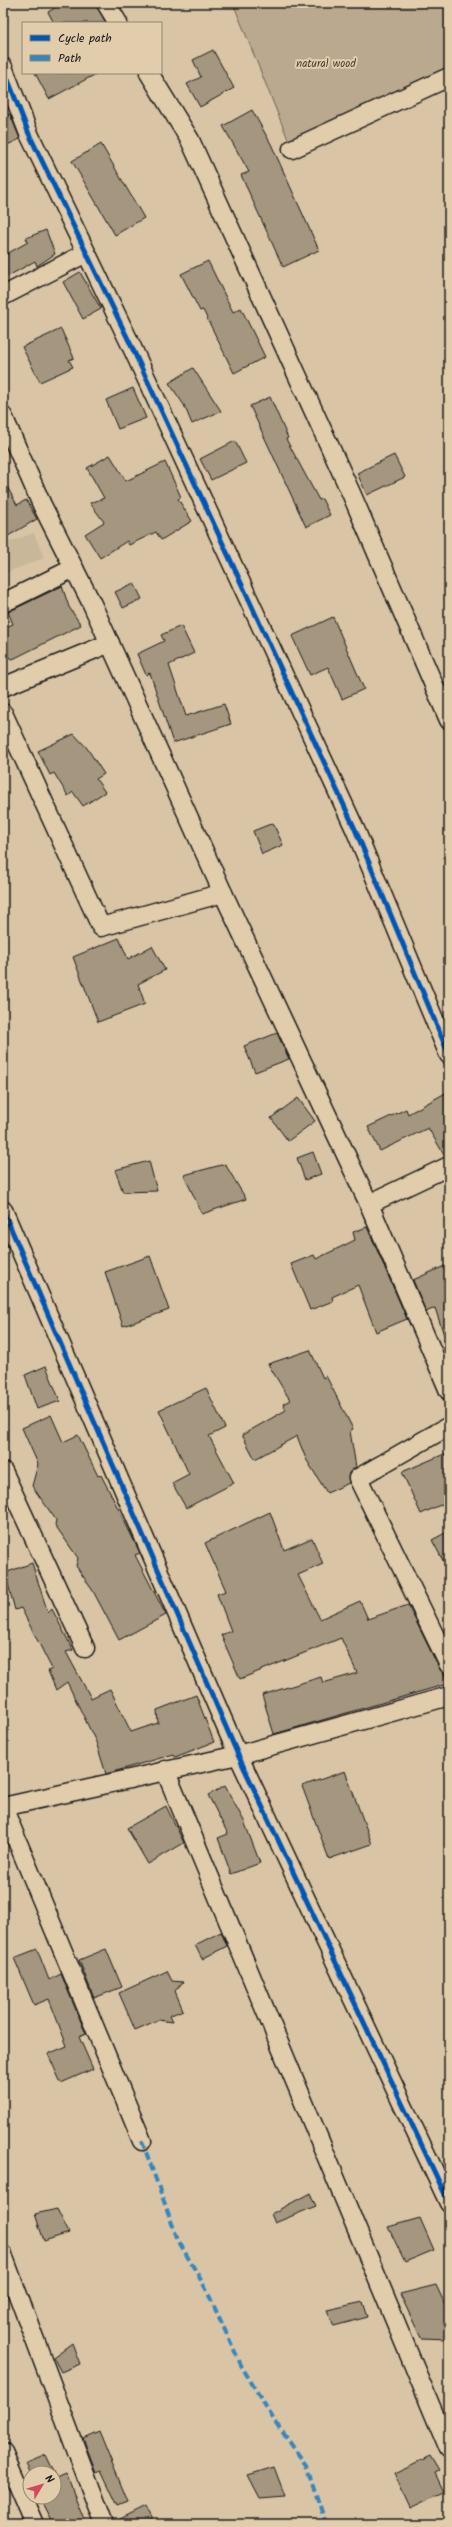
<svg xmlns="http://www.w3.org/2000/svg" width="452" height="2527" font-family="Kalam,sans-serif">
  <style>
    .built { fill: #c9b79a }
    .green { fill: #baa98e; stroke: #6b6255 }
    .building { fill: #a4967f; stroke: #1c1c1c }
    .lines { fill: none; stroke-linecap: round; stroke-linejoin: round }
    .street-casing { stroke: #1c1c1c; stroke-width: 21 }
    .street { stroke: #e1ccab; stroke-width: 18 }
    .quiet { stroke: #3686bf; stroke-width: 4; stroke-dasharray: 8 4; stroke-linecap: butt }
    .cycleway-casing { stroke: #e1ccab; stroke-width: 8 }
    .cycleway { stroke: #0057b8; stroke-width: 5 }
    .labels { text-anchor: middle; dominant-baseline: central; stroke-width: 4; stroke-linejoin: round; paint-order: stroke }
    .park-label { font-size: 11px; fill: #443f38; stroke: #e1ccab }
  </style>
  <rect width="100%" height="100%" fill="#d9c5a5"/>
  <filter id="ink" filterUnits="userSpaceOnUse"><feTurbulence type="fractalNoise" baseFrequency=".025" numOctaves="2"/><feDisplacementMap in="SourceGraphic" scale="8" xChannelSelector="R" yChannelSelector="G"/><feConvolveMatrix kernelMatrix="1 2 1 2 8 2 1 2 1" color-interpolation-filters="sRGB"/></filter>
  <g filter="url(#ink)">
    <polygon class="built" points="34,533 44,558 3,574 3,544"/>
    <polygon class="green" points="233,3 449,3 449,72 292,149"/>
    <g class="building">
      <polygon points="63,3 96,3 106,23 54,23 48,12"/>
      <polygon points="213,50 234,88 200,107 187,84 201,77 193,60"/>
      <polygon points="35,73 98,73 49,99"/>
      <polygon points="252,110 271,144 319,250 283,267 241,175 249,172 223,126"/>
      <polygon points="10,114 20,139 3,147 3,117"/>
      <polygon points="101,144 144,218 115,235 72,161"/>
      <polygon points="46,230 55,254 37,266 35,261 3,279 3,256 28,242 26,238"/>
      <polygon points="208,261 233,312 241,308 265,357 234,373 203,310 200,311 181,274"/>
      <polygon points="80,272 101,309 83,319 63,282"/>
      <polygon points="61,329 74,358 69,360 73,367 40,382 22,347"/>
      <polygon points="193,368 221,411 192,424 184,405 169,383"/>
      <polygon points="133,388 146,418 118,429 106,400"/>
      <polygon points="270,397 288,438 286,439 319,500 322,499 330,515 306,527 250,406"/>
      <polygon points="235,441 246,463 211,480 200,459"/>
      <polygon points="110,455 126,481 165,462 181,497 178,499 192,521 161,540 156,532 129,545 127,541 100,558 85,534 104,522 90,503 104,498 87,468"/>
      <polygon points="394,455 405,477 367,495 357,473"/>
      <polygon points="3,479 17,505 26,500 37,519 3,539"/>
      <polygon points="134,583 142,599 123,608 115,592"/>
      <polygon points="62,586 69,607 81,625 13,659 3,655 3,628 13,624 8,612"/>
      <polygon points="333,617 364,689 342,699 328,667 310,675 292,636"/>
      <polygon points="181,626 194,653 169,665 186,716 224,704 231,724 173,743 150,673 146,675 137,654 164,641 161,635"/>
      <polygon points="74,734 87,748 104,774 96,779 105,792 83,806 73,792 68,796 54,773 50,775 38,751"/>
      <polygon points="273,823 283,845 262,854 253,831"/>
      <polygon points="119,938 128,959 152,946 165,970 138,984 145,1004 98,1022 73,957"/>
      <polygon points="277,1033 289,1059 255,1072 244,1046"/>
      <polygon points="449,1091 449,1156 445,1156 428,1128 380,1151 368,1127 406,1109 408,1114"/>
      <polygon points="298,1098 315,1121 288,1141 271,1118"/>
      <polygon points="313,1152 321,1174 305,1180 297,1158"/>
      <polygon points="149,1161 157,1191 123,1192 115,1170"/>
      <polygon points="225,1164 246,1199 202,1214 184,1175"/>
      <polygon points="367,1227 407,1319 376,1332 358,1285 332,1297 333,1301 310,1310 291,1264 314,1255 316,1259 355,1240 353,1232"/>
      <polygon points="150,1256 169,1310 123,1326 105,1272"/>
      <polygon points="449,1264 449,1340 446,1341 435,1308 426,1312 413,1280"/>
      <polygon points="310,1350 323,1378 326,1376 353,1429 350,1431 356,1467 349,1473 349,1483 327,1493 306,1459 297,1436 255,1459 242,1435 286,1410 283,1404 290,1400 268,1364"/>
      <polygon points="46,1366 60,1401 37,1409 25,1375"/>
      <polygon points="206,1388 225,1428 209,1436 234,1483 186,1508 172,1483 189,1474 159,1410"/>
      <polygon points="51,1415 63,1442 78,1435 98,1476 101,1475 122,1516 140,1553 135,1555 166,1615 119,1640 93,1591 76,1566 78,1558 55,1525 56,1520 32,1486 38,1464 22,1428"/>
      <polygon points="449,1452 449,1501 421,1514 402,1472"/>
      <polygon points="270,1512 284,1550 312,1538 323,1564 298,1575 320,1619 360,1601 368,1619 408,1605 440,1670 444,1674 447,1684 274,1734 262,1695 321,1677 323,1683 357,1673 341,1638 240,1679 221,1635 231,1631 217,1594 226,1591 205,1543"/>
      <polygon points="449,1531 449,1572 432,1540"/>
      <polygon points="32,1563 48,1613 52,1609 73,1650 66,1652 91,1698 110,1689 131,1732 158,1723 157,1710 196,1695 214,1742 175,1757 174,1754 106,1774 96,1742 67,1682 56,1690 48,1671 52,1669 21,1608 15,1610 5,1573"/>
      <polygon points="345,1771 372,1844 329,1859 302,1786"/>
      <polygon points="225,1786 244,1821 260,1863 231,1874 218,1838 228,1834 208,1795"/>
      <polygon points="166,1806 184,1843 148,1864 127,1828"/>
      <polygon points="221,1932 227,1946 202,1959 195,1945"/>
      <polygon points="37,1949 49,1980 61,1974 86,2034 79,2037 93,2069 61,2083 48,2054 67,2046 49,1999 34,2005 14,1958"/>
      <polygon points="106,1949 122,1987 94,1998 79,1960"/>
      <polygon points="167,1971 172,1981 183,1982 175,1991 183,2010 169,2016 172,2022 158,2020 135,2030 119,1993"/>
      <polygon points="310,2193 316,2206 275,2223 271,2214"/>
      <polygon points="57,2209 69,2233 44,2241 35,2214"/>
      <polygon points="420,2218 434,2250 405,2262 388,2227"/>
      <polygon points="436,2285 449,2313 449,2339 421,2338 400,2294"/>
      <polygon points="363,2302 368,2317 334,2326 327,2310"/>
      <polygon points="72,2343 80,2364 61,2372 53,2357"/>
      <polygon points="99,2431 128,2502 118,2506 101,2470 96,2472 83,2438"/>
      <polygon points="46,2455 57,2478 66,2474 86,2524 54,2524 40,2497 54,2497 54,2473 32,2473 27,2463"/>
      <polygon points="430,2456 439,2471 435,2473 444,2492 410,2508 394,2473"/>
      <polygon points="274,2467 285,2496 260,2498 248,2475"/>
      <polygon points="146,2506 155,2524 114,2524 114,2522"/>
    </g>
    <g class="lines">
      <g class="street-casing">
        <g id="street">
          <polyline points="106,3 118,23"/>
          <polyline points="3,67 29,134 129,341 355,829 449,1055"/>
          <polyline points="149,73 190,140 351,493 449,720"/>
          <polyline points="292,149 449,77"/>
          <polyline points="3,296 86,253"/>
          <polyline points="3,416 42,505 92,604 223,893 369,1204 449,1391"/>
          <polyline points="3,603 74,568"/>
          <polyline points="3,687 110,643"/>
          <polyline points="3,713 101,927 223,893"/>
          <polyline points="369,1204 449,1166"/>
          <polyline points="3,1210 238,1755 449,2203"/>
          <polyline points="449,1426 358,1478 449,1665"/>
          <polyline points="3,1471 85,1648"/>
          <polyline points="165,1770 449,2450"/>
          <polyline points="3,1807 238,1755 449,1696"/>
          <polyline points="3,1807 142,2141"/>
          <polyline points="3,2255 104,2524"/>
          <polyline points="3,2452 34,2524"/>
        </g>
      </g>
      <use href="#street" class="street"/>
      <polyline class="quiet" points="142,2141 178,2240 206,2289 242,2367 274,2420 306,2465 326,2524"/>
      <g class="cycleway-casing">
        <g id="cycleway">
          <polyline points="3,67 29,134 129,341 355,829 449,1055"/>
          <polyline points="3,1210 238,1755 449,2203"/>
        </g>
      </g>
      <use href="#cycleway" class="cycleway"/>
    </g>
  </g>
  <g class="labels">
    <g class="park-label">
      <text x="326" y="64">natural wood</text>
    </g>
  </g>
  <rect width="452" height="2527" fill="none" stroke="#e1ccab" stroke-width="16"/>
  <rect x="8" y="8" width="436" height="2511" fill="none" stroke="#1c1c1c" stroke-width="1.5" filter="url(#ink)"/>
  <rect x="22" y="22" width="140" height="52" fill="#e1ccab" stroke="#928672"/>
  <rect x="30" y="35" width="20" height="6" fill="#0057b8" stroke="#928672"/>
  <text x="58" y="42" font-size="12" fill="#1c1c1c">Cycle path</text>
  <rect x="30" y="55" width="20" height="6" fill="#3686bf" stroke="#928672"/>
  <text x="58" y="62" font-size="12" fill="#1c1c1c">Path</text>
  <g transform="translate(42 2485) rotate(52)"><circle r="19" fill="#e1ccab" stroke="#928672"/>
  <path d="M0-3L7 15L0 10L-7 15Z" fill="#d1495b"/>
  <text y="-6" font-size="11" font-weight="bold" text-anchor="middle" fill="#1c1c1c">N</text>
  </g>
</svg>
